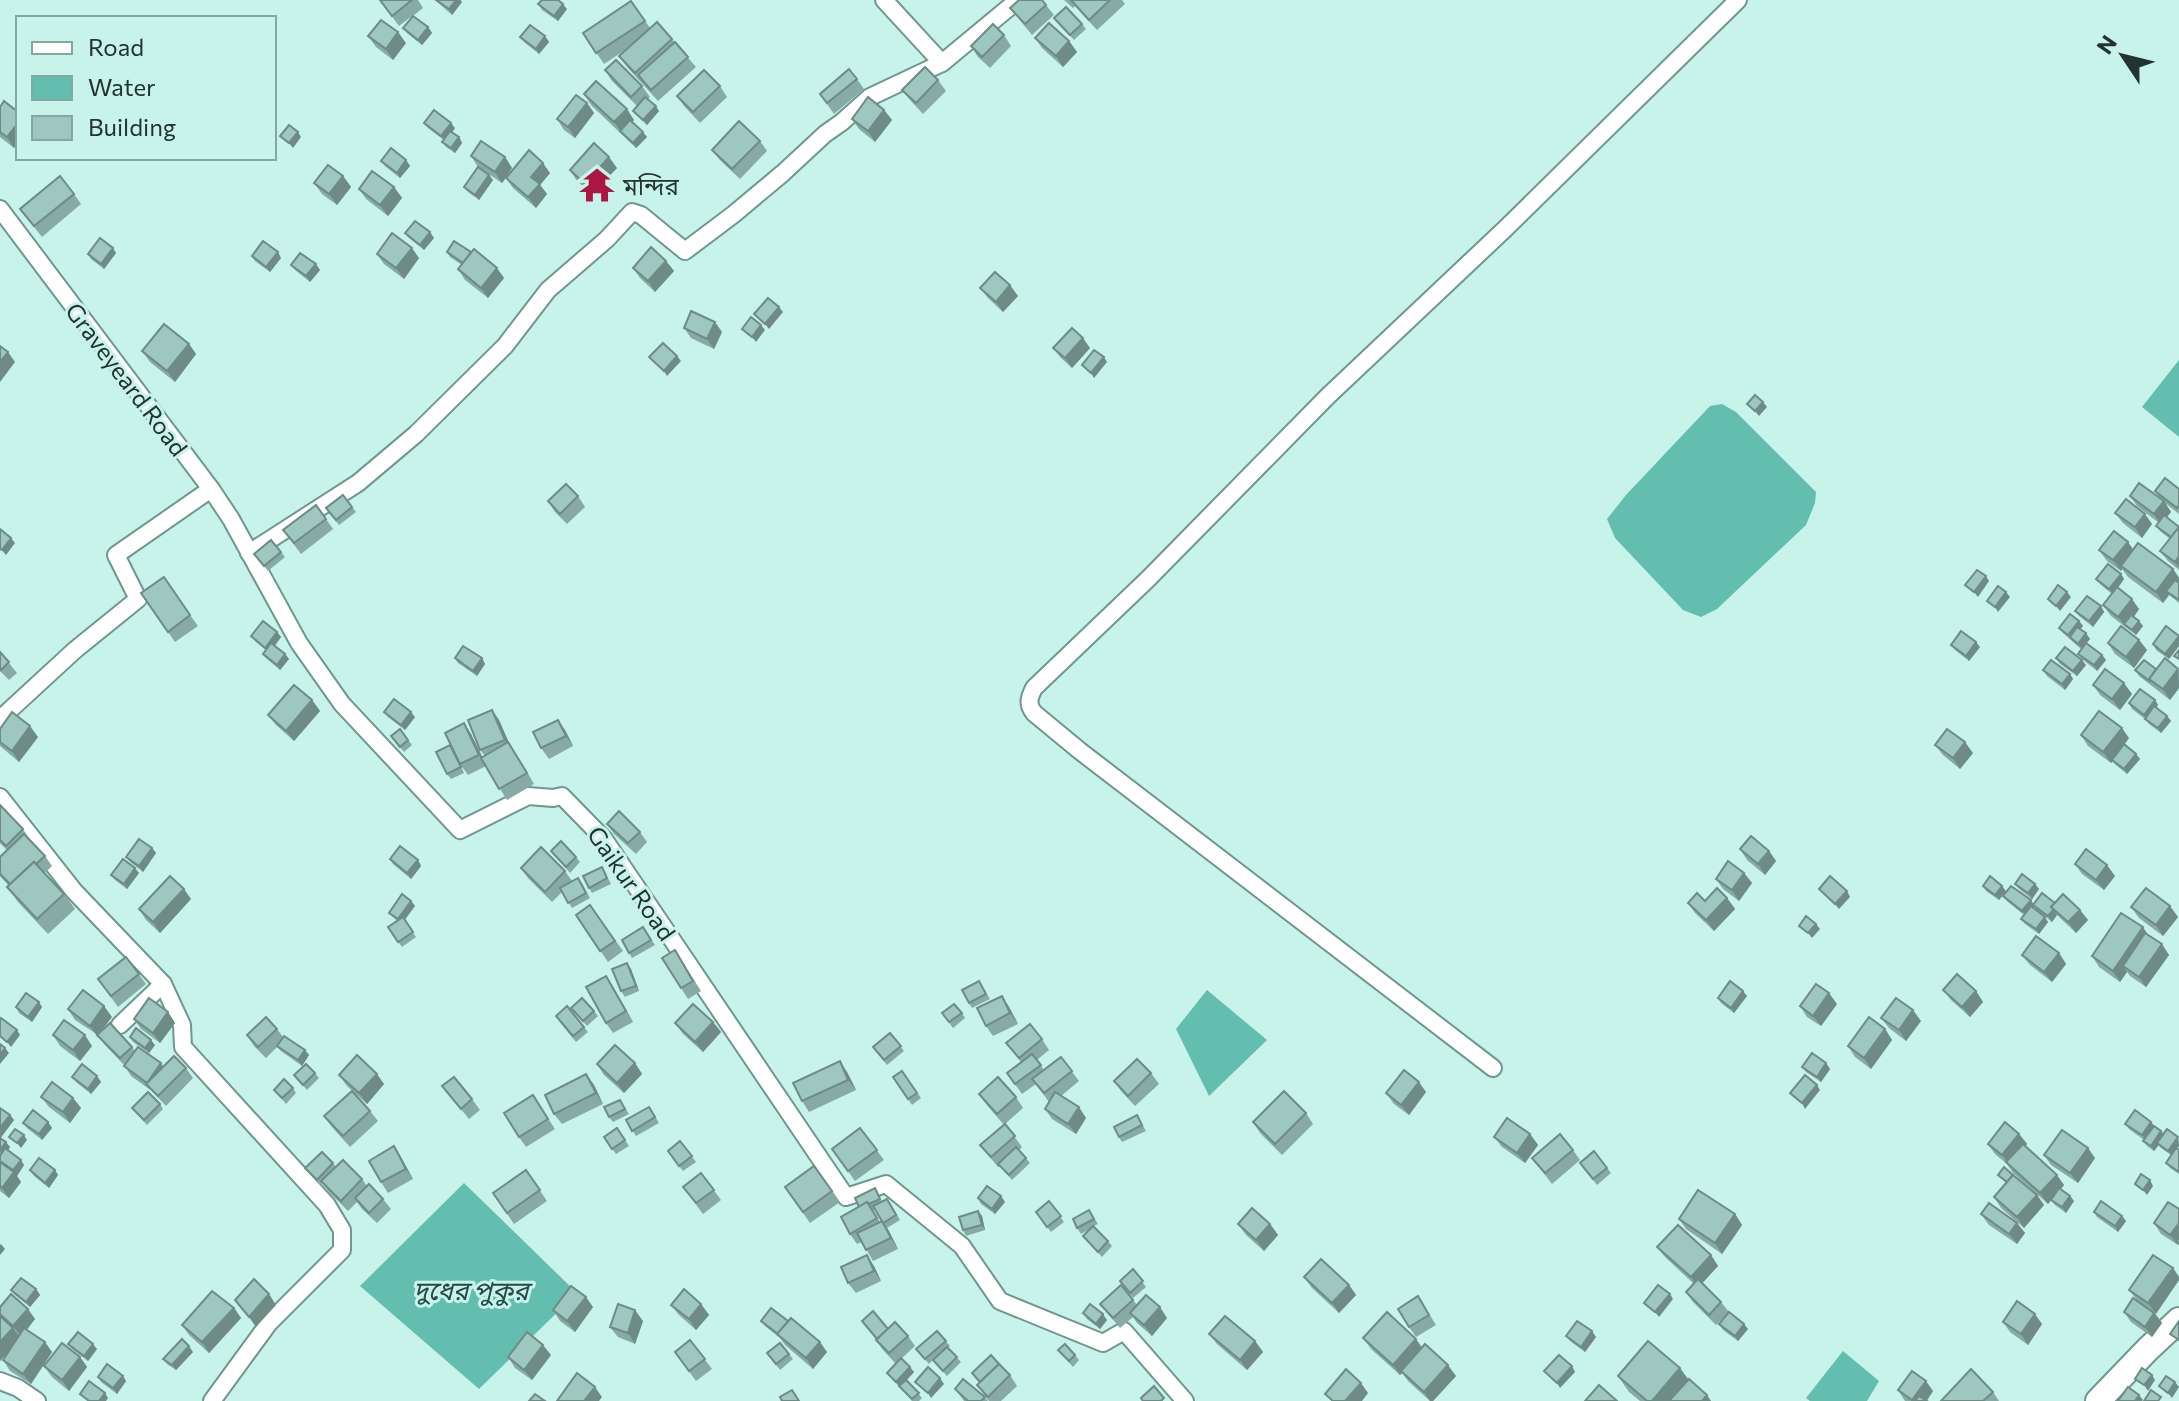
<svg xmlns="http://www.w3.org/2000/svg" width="2179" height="1401" font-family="Commissioner,'Noto Sans Bengali',sans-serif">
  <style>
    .water { fill: #64beb0 }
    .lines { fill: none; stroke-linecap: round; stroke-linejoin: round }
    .street-casing { stroke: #6f9790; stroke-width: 20 }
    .secondary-casing { stroke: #6f9790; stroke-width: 28 }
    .street { stroke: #fff; stroke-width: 16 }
    .secondary { stroke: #fff; stroke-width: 24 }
    .wall { fill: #87aba4; fill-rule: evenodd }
    .shaded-wall { fill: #6e8b86 }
    .building { fill: #9dc7bf; stroke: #6e8b86; stroke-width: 2 }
    .labels { text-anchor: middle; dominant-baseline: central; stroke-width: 6; stroke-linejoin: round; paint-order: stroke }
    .poi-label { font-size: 24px; fill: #223330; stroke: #c8f3eb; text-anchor: start }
    .street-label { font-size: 24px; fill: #223330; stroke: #c8f3eb }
    .water-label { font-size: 26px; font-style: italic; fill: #224c45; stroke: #c8f3eb }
  </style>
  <rect width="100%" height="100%" fill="#c8f3eb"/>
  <g class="water">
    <polygon points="2179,360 2179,437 2142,407"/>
    <polygon points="1722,404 1736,412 1816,492 1815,503 1806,525 1717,609 1701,617 1683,610 1615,538 1607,519 1626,495 1710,406"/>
    <polygon points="1207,990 1267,1040 1209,1096 1176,1029"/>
    <polygon points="464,1183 577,1293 479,1389 360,1286"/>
    <polygon points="1843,1351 1879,1381 1867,1401 1810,1401 1806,1398"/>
  </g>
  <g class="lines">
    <g class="street-casing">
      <g id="street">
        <polyline points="884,0 942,63 1018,0"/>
        <polyline points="0,209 211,489 231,519 299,643 342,704 460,830 528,796 553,798 562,796 604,839 846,1197 886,1184 962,1246 1000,1301 1103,1343 1124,1331 1185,1401"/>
        <polyline points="249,553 358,483 416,434 505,346 548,290 607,239 632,212 641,215 685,251 734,214 783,173 825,134 842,122 870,97 942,63"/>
        <polyline points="0,719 75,650 138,599 116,555 211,489"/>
        <polyline points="0,797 74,891 163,984 182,1025 183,1047 327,1205 342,1230 342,1250 269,1323 212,1401"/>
        <polyline points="120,1025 163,984"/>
        <path d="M 1493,1068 L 1080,751 L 1034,713 C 1027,704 1029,698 1034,688 L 1148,579 L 1328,396 L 1506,228 L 1738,0"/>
        <polyline points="0,1381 18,1388 37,1401"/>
      </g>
    </g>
    <g class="secondary-casing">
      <polyline id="secondary" points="2098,1401 2148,1349 2179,1320"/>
    </g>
    <use href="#street" class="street"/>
    <use href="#secondary" class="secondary"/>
  </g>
  <g class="wall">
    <polygon points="380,0 418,0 423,8 413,16 428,27 432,33 422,45 407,33 403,28 412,16 399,26"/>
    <polygon points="435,0 460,0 462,2 452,15"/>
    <polygon points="1064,0 1122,0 1125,4 1097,30 1075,6 1073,8"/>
    <polygon points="631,1 650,28 672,39 696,67 658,101 627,67 619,56 631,46 604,64 583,33"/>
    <polygon points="538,4 567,9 558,21 542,10"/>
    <polygon points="1046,5 1054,15 1032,35 1010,8"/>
    <polygon points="1054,18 1082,24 1086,29 1074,40"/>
    <polygon points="1004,35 1011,46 990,68 978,57 971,46"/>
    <polygon points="368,36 406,43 393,60 376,47"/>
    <polygon points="545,36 549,42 539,54 524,42 520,37"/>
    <polygon points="1035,38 1069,41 1077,52 1063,67 1042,48"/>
    <polygon points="605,70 642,86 650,97 648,99 659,111 647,125 633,111 637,106 612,81"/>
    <polygon points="857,79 864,89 834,114 820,94"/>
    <polygon points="938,80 946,91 923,114 910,100 902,90"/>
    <polygon points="720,86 727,97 700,123 684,106 677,96"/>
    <polygon points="584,94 634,120 632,121 647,137 636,148 591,105"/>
    <polygon points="587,103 594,113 575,138 564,130 557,119"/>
    <polygon points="0,107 18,112 18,143 14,148 0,137"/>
    <polygon points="884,110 892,120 875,142 859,129 852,119"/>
    <polygon points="424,123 455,128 452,133 459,137 462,143 455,153 446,147 442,142 444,140 428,128"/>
    <polygon points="760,141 767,151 740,179 720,160 712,150"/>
    <polygon points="471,156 505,157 512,168 506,177 550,173 540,185 547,194 536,208 513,188 506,178 502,183 478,167"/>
    <polygon points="406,160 410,166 400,178 385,166 381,161"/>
    <polygon points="617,168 592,194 577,181 570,170"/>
    <polygon points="489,175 493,180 479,200 468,192 464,187"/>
    <polygon points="343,176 351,187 337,205 322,194 314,183"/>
    <polygon points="394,187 402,198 388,216 366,199 359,189"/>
    <polygon points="74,194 81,204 42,237 20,209"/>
    <polygon points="405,233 434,238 424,250 409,238"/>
    <polygon points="447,252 471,253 504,278 488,298 465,280 458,269 462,265 450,257"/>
    <polygon points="116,253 104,269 91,259 88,254"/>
    <polygon points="377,254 419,258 404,279 384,264"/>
    <polygon points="252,256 281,258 270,272 255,261"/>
    <polygon points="666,261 674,271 655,292 640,278 633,268"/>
    <polygon points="291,265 320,270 310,282 295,270"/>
    <polygon points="980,288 1018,296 1003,312 988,298"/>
    <polygon points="684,328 722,332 714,349 691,338"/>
    <polygon points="189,344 196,354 175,382 150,362 142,351"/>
    <polygon points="1053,348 1090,348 1072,368 1061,358"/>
    <polygon points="2179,489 2179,514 2165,503 2171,512 2166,517 2179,527 2179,570 2168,561 2160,551 2170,539 2160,531 2156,526 2159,523 2137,506 2130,496 2161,500 2155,491"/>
    <polygon points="343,495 356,512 339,525 326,508"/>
    <polygon points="578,496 585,507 567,524 555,512 548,501"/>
    <polygon points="316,505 333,529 301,554 283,530"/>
    <polygon points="2115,513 2152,524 2142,538 2123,523"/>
    <polygon points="271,540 285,557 268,571 254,554"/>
    <polygon points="2099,550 2133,550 2173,569 2179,578 2179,603 2169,595 2163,603 2128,577 2122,569 2121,571 2107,561"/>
    <polygon points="2121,574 2124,579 2118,588 2139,609 2134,617 2143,626 2136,635 2111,616 2103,605 2112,594 2100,584 2096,579"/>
    <polygon points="141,593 190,615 198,626 175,642"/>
    <polygon points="2101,606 2104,612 2093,627 2079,616 2075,611"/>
    <polygon points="2079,621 2083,626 2080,629 2090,639 2086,643 2102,655 2106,660 2097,671 2082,659 2078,654 2081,649 2063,633 2059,628"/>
    <polygon points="277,632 281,637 275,646 285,654 289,659 280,670 267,659 263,654 266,650 255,641 251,636"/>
    <polygon points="2179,635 2179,646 2169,659 2156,650 2153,644"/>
    <polygon points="2139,640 2147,650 2134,668 2115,654 2108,643"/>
    <polygon points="1951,645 1980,647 1969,661 1955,650"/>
    <polygon points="0,652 17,673 9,680 0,671"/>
    <polygon points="455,658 482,658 485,664 477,676 458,663"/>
    <polygon points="2056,658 2086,665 2077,676 2060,664"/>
    <polygon points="2156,669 2179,670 2179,688 2170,700 2139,676 2135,670"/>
    <polygon points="2043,670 2070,674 2073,679 2065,690 2047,676"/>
    <polygon points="2093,685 2132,694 2120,710 2100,695"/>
    <polygon points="312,700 320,711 294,741 276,725 268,715"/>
    <polygon points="2155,700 2158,705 2156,708 2167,716 2171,721 2161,733 2149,724 2145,719 2132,709 2129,703"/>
    <polygon points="492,710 499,720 509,743 534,784 507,800 486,766 468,775 460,764 464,723 471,734 483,758 485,756 480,750"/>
    <polygon points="384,712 415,717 405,730 388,717"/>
    <polygon points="0,729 38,737 19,762 0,746"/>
    <polygon points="400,729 412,745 404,752 391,736"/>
    <polygon points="565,730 573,746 549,759 541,748"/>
    <polygon points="2081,735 2129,738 2124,745 2136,754 2140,759 2127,774 2116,765 2112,761 2111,763 2088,746"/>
    <polygon points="1935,745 1973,753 1960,769 1943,755"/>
    <polygon points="454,751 464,773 451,779 447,774"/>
    <polygon points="0,805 23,829 30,840 45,856 52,866 45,873 64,894 75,909 48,934 18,902 7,887 8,885 0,876 0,857 7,850 0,843"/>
    <polygon points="607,824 640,832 647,842 636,854 614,834"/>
    <polygon points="152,848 156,853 143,872 130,862 126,857"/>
    <polygon points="1740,849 1769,851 1776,861 1765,875 1747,860"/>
    <polygon points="551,851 576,857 580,862 570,873"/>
    <polygon points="390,859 418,860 421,866 411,879 393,864"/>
    <polygon points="2075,864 2115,876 2104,890 2082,874"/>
    <polygon points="602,867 611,884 592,893 589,888"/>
    <polygon points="521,868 565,871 572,881 582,883 590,898 572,908 562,892 552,902 528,878"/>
    <polygon points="139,873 127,889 115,880 111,875"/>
    <polygon points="1744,873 1752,883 1739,901 1723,889 1716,879"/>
    <polygon points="2015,884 2035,884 2039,889 2032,899 2019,889"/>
    <polygon points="1983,886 2006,891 1999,900 1986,891"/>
    <polygon points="2003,896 2034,904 2055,903 2080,910 2088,920 2076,933 2057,915 2052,922 2037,910 2034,906 2033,908 2048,922 2039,934 2025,924 2021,919 2024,915 2007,901"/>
    <polygon points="1727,898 1735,909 1714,931 1695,913 1688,903"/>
    <polygon points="191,899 160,933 146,920 139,909"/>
    <polygon points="411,901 415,906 405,920 416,937 402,947 388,927 397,921 389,913"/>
    <polygon points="590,905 623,951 608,962 576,915"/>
    <polygon points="2131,907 2178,917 2163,936 2139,918"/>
    <polygon points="643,927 655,945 632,958 622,940"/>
    <polygon points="2148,935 2169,955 2146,987 2130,976 2127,972 2120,982 2099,967 2092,956"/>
    <polygon points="675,950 701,991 688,999 681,988"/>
    <polygon points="2059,953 2066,964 2052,982 2030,965 2022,955"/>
    <polygon points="126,957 146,984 118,1007 98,979"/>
    <polygon points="627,963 631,969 639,991 625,997 621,991"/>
    <polygon points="979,981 990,999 972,1008 969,1003"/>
    <polygon points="613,987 633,1022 613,1033 606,1023"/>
    <polygon points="1943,990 1976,991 1983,1002 1970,1017 1951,1000"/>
    <polygon points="1002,996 1009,1007 1018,1024 993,1036 986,1026"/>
    <polygon points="1747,996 1734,1013 1721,1003 1718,998"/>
    <polygon points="1837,1004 1821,1026 1807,1017 1800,1006"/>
    <polygon points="16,1007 42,1007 32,1022 19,1013"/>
    <polygon points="571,1008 594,1011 598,1016 587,1026"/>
    <polygon points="68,1009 112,1017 101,1031 132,1047 135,1051 163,1067 186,1068 193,1078 166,1106 152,1091 131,1076 124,1065 105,1045 98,1035 75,1020"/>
    <polygon points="168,1012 175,1023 160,1043 141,1029 134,1019"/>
    <polygon points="942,1013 962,1013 965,1018 953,1028"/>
    <polygon points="1881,1018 1921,1021 1906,1041 1889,1028"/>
    <polygon points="559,1021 584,1027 588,1032 576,1042"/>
    <polygon points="713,1022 721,1032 703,1052 683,1034 675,1023"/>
    <polygon points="277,1029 283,1037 309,1055 302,1066 281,1051 277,1047 266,1058 254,1046 247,1035"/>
    <polygon points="1885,1029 1892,1040 1871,1069 1855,1057 1848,1046"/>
    <polygon points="890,1033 904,1051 887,1065 873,1047"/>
    <polygon points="53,1035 92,1046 80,1061 60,1046"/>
    <polygon points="130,1037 155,1045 149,1053 133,1042"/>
    <polygon points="1042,1039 1049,1050 1037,1060 1044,1070 1061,1057 1079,1081 1061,1096 1086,1118 1076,1134 1052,1119 1045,1109 1049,1102 1036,1084 1022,1094 1007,1073 1021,1062 1006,1043"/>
    <polygon points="635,1063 642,1074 624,1093 604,1075 597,1064"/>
    <polygon points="1826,1063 1830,1069 1821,1082 1806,1072 1802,1067"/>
    <polygon points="902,1071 921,1098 912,1105 893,1077"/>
    <polygon points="847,1072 856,1090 809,1112 802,1101"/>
    <polygon points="315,1073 319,1078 307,1090 294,1075"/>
    <polygon points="1151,1073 1159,1084 1135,1106 1122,1092 1114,1081"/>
    <polygon points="586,1074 594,1085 603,1104 562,1124 554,1114"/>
    <polygon points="339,1075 384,1084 367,1104 347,1086"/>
    <polygon points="97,1076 101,1082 91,1094 76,1082 72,1077"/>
    <polygon points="442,1086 472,1099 480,1110 469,1119"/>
    <polygon points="293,1088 296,1093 286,1104 274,1090"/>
    <polygon points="1426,1092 1409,1115 1394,1104 1386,1093"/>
    <polygon points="979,1094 1016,1097 1023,1108 1005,1124 1022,1147 1019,1150 1030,1163 1012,1180 1000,1166 998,1167 980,1145 1004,1125 986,1104"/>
    <polygon points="41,1097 73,1098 81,1108 70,1123 49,1107"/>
    <polygon points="620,1100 629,1114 613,1122 609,1117"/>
    <polygon points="160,1104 163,1109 147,1125 132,1108"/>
    <polygon points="540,1106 555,1129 526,1147 519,1137"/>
    <polygon points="649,1107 659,1123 636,1136 626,1120"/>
    <polygon points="0,1108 10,1115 14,1120 0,1138 10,1147 8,1150 24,1165 17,1176 21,1182 9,1198 0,1191"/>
    <polygon points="370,1111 378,1121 350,1147 332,1127 324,1116"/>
    <polygon points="1306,1113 1313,1124 1282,1155 1260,1133 1253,1122"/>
    <polygon points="1137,1115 1146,1131 1122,1142 1119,1137"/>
    <polygon points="48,1122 52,1128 42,1140 27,1128 23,1123"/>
    <polygon points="2125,1124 2155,1127 2163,1135 2178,1137 2179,1146 2177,1149 2179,1150 2179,1174 2170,1168 2166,1163 2171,1155 2161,1148 2159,1145 2154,1151 2147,1146 2143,1141 2144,1140 2129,1129"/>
    <polygon points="617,1128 629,1146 616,1154 604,1137"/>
    <polygon points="860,1128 884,1160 855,1181 832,1149"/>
    <polygon points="1530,1134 1538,1145 1525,1163 1502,1147 1494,1137"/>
    <polygon points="2019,1134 2027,1144 2025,1146 2064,1185 2061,1189 2070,1196 2074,1201 2066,1213 2055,1205 2051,1200 2048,1204 2013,1173 2007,1164 1995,1154 1988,1144"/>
    <polygon points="680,1141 696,1162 683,1171 668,1151"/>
    <polygon points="394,1146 413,1179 388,1193 381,1182"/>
    <polygon points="1573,1150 1580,1160 1552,1184 1532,1158"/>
    <polygon points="2044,1155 2095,1158 2078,1183 2051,1165"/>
    <polygon points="333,1163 336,1167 362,1179 367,1186 383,1199 391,1209 377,1223 362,1209 357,1202 348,1211 329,1192 322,1183 320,1185 305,1168"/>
    <polygon points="1580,1163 1607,1168 1611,1173 1597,1185"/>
    <polygon points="814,1166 840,1202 810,1223 785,1187"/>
    <polygon points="30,1170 55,1170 58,1175 49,1188 34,1176"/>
    <polygon points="526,1170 547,1201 514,1224 493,1193"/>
    <polygon points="701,1173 721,1200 703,1214 683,1187"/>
    <polygon points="1998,1175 2037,1195 2044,1205 2024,1228 2001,1208 1994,1197 2006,1183"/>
    <path d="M 878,1194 L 882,1202 L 891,1204 L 900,1220 L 887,1228 L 898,1249 L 873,1261 L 862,1242 L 857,1244 L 850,1234 L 859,1207 ZM 875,1209 L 881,1221 L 880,1222 L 873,1210 Z"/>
    <polygon points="978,1198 1005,1202 995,1214 981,1204"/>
    <polygon points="1049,1201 1064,1222 1051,1232 1036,1212"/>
    <polygon points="2179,1209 2179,1244 2178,1245 2161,1234 2154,1223"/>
    <polygon points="1089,1210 1098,1224 1094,1226 1112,1246 1102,1257 1083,1236 1091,1228 1081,1234 1077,1228"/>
    <polygon points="978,1211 982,1216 985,1230 966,1236 963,1230"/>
    <polygon points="2094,1212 2122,1216 2126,1221 2118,1232 2097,1217"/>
    <polygon points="1735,1214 1742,1225 1722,1254 1686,1229 1679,1219"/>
    <polygon points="1981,1214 2017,1223 2025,1233 2017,1244 1989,1225"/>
    <polygon points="1238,1224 1270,1224 1278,1235 1264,1251 1246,1235"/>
    <polygon points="1657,1247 1711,1255 1718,1266 1702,1283 1721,1302 1729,1312 1748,1329 1738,1341 1723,1330 1719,1324 1726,1315 1716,1325 1693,1302 1686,1292 1693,1283 1665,1257"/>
    <polygon points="874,1266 881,1281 856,1293 848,1283"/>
    <polygon points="2173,1268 2179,1277 2179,1280 2155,1313 2162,1323 2152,1337 2131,1322 2124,1312 2136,1299 2129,1290"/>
    <polygon points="1133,1269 1146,1287 1133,1298 1120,1281"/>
    <polygon points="1304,1277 1349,1285 1356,1295 1339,1313 1312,1288"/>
    <polygon points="36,1289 40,1295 30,1307 15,1295 11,1290"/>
    <polygon points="1418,1296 1436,1325 1416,1337 1409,1327"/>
    <polygon points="1133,1300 1137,1305 1167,1318 1152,1336 1137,1323 1133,1317 1120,1328 1100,1304"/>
    <polygon points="701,1304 709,1315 696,1330 679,1315 671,1305"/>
    <polygon points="0,1307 35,1319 27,1330 52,1352 31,1384 10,1371 3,1360 10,1350 0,1361"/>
    <polygon points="593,1307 575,1332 560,1321 553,1310"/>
    <polygon points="234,1308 241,1318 209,1353 189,1335 182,1325"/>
    <polygon points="1083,1313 1107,1320 1100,1329 1087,1319"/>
    <polygon points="643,1321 635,1344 618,1337 610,1327"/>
    <polygon points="761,1321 827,1352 813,1369 785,1345 780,1338 765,1326"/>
    <polygon points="2003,1322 2042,1324 2028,1345 2010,1332"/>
    <polygon points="888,1329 908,1336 915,1346 901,1359 914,1372 907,1380 922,1398 919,1401 912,1401 887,1373 896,1364 883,1350 876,1340"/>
    <polygon points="937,1331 950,1346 948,1348 961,1362 947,1376 933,1360 929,1364 916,1349"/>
    <polygon points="1209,1334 1255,1341 1263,1352 1247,1370 1217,1344"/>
    <polygon points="1566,1336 1596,1337 1585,1352 1570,1341"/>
    <polygon points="1363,1338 1422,1347 1456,1376 1433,1401 1430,1401 1408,1381 1402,1373 1400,1375 1371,1349"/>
    <polygon points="690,1340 712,1369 696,1381 675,1352"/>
    <polygon points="780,1343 793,1359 780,1370 767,1353"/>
    <polygon points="68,1344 97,1349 88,1361 72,1349"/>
    <polygon points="1058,1350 1075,1355 1079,1360 1073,1367"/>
    <polygon points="193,1352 176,1370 167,1364 163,1359"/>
    <polygon points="551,1355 532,1380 515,1368 508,1357"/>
    <polygon points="80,1357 87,1367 69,1391 52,1377 44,1366"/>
    <polygon points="972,1373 1010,1375 1017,1386 1001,1401 989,1401 977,1385 980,1382"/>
    <polygon points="1618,1376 1689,1379 1711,1401 1640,1401 1629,1392"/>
    <polygon points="98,1377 126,1381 117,1394 101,1382"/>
    <polygon points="955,1389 985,1397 988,1401 964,1401"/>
    <polygon points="1898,1390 1933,1391 1927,1401 1905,1401"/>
    <polygon points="1993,1392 1999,1401 1941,1401"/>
  </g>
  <g class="shaded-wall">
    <polygon points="456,0 460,0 462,2 452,15 449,9"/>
    <polygon points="563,4 567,9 558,21 554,16"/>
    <polygon points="428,27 432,33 422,45 418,40"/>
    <polygon points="398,32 406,43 393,60 386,49"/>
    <polygon points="545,36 549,42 539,54 536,49"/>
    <polygon points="1069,41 1077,52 1063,67 1056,56"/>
    <polygon points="587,103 594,113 575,138 568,127"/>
    <polygon points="656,106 659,111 647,125 643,120"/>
    <polygon points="627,109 634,120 622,133 614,122"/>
    <polygon points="884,110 892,120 875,142 868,131"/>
    <polygon points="18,123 18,143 14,148 7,137"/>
    <polygon points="451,123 455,128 445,142 441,136"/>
    <polygon points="298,132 301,137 293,148 289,143"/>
    <polygon points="643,132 647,137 636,148 633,143"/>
    <polygon points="459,137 462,143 455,153 451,148"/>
    <polygon points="505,157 512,168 502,183 495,172"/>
    <polygon points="609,157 617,168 592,194 585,184"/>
    <polygon points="406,160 410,166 400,178 397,173"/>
    <polygon points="543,163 550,173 540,185 547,194 536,208 528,197 531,177"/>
    <polygon points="489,175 493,180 479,200 475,195"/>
    <polygon points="343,176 351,187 337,205 329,194"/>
    <polygon points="394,187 402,198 388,216 380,205"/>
    <polygon points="430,232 434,238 424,250 420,245"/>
    <polygon points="113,248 116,253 104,269 101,264"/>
    <polygon points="412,248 419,258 404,279 396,268"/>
    <polygon points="278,252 281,258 270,272 266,267"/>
    <polygon points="666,261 674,271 655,292 648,281"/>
    <polygon points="316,264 320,270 310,282 306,276"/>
    <polygon points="497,268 504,278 488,298 481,288"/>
    <polygon points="1010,285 1018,296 1003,312 996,302"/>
    <polygon points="779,307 783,312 769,329 765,324"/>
    <polygon points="715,322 722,332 714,349 707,339"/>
    <polygon points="761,325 765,330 756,342 752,337"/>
    <polygon points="1083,338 1090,348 1072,368 1065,358"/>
    <polygon points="189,344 196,354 175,382 167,371"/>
    <polygon points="8,352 15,362 0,382 0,362"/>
    <polygon points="677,356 681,361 667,376 664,371"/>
    <polygon points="1104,357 1107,362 1094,378 1091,373"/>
    <polygon points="1763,402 1767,407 1759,416 1755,411"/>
    <polygon points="2164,501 2171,512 2161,525 2154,514"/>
    <polygon points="2145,514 2152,524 2142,538 2135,527"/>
    <polygon points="11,538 15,543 6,555 2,550"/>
    <polygon points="2128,542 2135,552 2121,566 2122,569 2121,571 2113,560"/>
    <polygon points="2179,556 2179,568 2175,562"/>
    <polygon points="2173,569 2179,578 2179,581 2170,593 2166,591 2169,595 2163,603 2156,592"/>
    <polygon points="2121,574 2124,579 2113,594 2109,589"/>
    <polygon points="1986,576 1989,581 1978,597 1974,592"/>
    <polygon points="2006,592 2010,597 1998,612 1995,607"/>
    <polygon points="2067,592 2071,597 2060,611 2056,606"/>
    <polygon points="2132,599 2139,609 2127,626 2124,624 2126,627 2118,617"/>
    <polygon points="2101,606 2104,612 2093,627 2089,621"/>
    <polygon points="2079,621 2083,626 2072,639 2068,635"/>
    <polygon points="2139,621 2143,626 2136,635 2132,630"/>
    <polygon points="277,632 281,637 269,653 265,648"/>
    <polygon points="2086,633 2090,639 2082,649 2078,644"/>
    <polygon points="2179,636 2179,646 2169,659 2165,654"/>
    <polygon points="2139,640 2147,650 2134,668 2126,657"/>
    <polygon points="1976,642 1980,647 1969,661 1966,656"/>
    <polygon points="285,654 289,659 280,670 277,665"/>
    <polygon points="2102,655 2106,660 2097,671 2094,665"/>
    <polygon points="482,658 485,664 477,676 473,671"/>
    <polygon points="2082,660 2086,665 2077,676 2073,671"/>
    <polygon points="2178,669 2179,688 2170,700 2163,689"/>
    <polygon points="2070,674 2073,679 2065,690 2062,684"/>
    <polygon points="2124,683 2132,694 2120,710 2112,699"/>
    <polygon points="312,700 320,711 294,741 286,731"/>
    <polygon points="2155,700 2158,705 2147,720 2144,715"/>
    <polygon points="492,710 499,720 509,743 534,784 505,740"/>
    <polygon points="411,712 415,717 405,730 401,725"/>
    <polygon points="2167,716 2171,721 2161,733 2158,728"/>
    <polygon points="558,720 565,730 573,746 566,736"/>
    <polygon points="464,723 471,734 486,765 479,755"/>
    <polygon points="30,726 38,737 19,762 12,751"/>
    <polygon points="2122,728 2129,738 2111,763 2103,752"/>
    <polygon points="1965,742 1973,753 1960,769 1953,758"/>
    <polygon points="2136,754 2140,759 2127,774 2124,769"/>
    <polygon points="152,848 156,853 143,872 139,866"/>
    <polygon points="1769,851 1776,861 1765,875 1758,864"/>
    <polygon points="418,860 421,866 411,879 407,873"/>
    <polygon points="2107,865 2115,876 2104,890 2096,880"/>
    <polygon points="135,868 139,873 127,889 124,884"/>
    <polygon points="1744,873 1752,883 1739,901 1732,890"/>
    <polygon points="2035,884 2039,889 2032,899 2028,893"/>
    <polygon points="2002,886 2006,891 1999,900 1995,895"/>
    <polygon points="184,889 191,899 160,933 153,922"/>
    <polygon points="1847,891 1850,897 1839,909 1835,904"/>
    <polygon points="1727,898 1735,909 1714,931 1706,920"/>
    <polygon points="2031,900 2034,905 2026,916 2022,911"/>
    <polygon points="411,901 415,906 401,924 398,919"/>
    <polygon points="2170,906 2178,917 2163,936 2156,925"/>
    <polygon points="2053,909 2057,915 2052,922 2048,916"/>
    <polygon points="2080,910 2088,920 2076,933 2068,922"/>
    <polygon points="2045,917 2048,922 2039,934 2036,929"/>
    <polygon points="1816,924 1820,929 1812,938 1808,933"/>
    <polygon points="2143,927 2150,938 2123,966 2127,972 2120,982 2113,971"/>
    <polygon points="2162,944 2169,955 2146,987 2139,977"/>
    <polygon points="2059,953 2066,964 2052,982 2044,972"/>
    <polygon points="627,963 631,969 639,991 636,986"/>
    <polygon points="606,976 613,987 633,1022 626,1011"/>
    <polygon points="1743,991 1747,996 1734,1013 1731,1008"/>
    <polygon points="1976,991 1983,1002 1970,1017 1962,1007"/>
    <polygon points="1829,993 1837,1004 1821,1026 1813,1016"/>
    <polygon points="1002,996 1009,1007 1018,1024 1010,1013"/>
    <polygon points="39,1002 42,1007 32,1022 28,1017"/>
    <polygon points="104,1006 112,1017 97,1036 90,1026"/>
    <polygon points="1913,1010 1921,1021 1906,1041 1899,1030"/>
    <polygon points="168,1012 175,1023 160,1043 153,1033"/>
    <polygon points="713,1022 721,1032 703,1052 695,1042"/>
    <polygon points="1885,1029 1892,1040 1871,1069 1864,1058"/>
    <polygon points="17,1030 20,1035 11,1047 7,1042"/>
    <polygon points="85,1035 92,1046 80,1061 73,1050"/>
    <polygon points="151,1040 155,1045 149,1053 145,1048"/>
    <polygon points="5,1048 9,1053 0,1064 0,1055"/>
    <polygon points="305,1050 309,1055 302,1066 298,1060"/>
    <polygon points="840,1061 847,1072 856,1090 848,1080"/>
    <polygon points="161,1063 168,1074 147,1083"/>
    <polygon points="635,1063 642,1074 624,1093 617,1083"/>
    <polygon points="1826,1063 1830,1069 1821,1082 1817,1077"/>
    <polygon points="377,1074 384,1084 367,1104 359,1093"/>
    <polygon points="586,1074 594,1085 603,1104 596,1093"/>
    <polygon points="97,1076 101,1082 91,1094 88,1089"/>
    <polygon points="1419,1082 1426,1092 1409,1115 1401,1105"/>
    <polygon points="1817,1085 1820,1090 1805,1109 1802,1103"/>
    <polygon points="73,1098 81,1108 70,1123 63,1112"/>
    <polygon points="1079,1107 1086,1118 1076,1134 1068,1124"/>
    <polygon points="10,1115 14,1120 0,1139 0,1128"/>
    <polygon points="48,1122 52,1128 42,1140 39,1134"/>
    <polygon points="2151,1122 2155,1127 2146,1140 2142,1135"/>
    <polygon points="2161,1131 2165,1136 2154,1151 2151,1146"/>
    <polygon points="1530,1134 1538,1145 1525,1163 1517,1153"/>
    <polygon points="2019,1134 2027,1144 2010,1166 2002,1155"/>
    <polygon points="24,1135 27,1140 21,1148 17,1143"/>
    <polygon points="2178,1137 2179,1146 2172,1156 2168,1151"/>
    <polygon points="6,1142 10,1147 3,1157 0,1150"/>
    <polygon points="394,1146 401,1157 413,1179 406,1169"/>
    <polygon points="2088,1148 2095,1158 2078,1183 2070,1173"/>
    <polygon points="21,1160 24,1165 17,1176 21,1182 9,1198 2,1188"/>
    <polygon points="55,1170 58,1175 49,1188 45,1183"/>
    <polygon points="2057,1175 2064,1185 2048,1204 2040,1193"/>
    <polygon points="2150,1180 2153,1186 2147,1195 2143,1190"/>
    <polygon points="2037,1195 2044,1205 2024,1228 2017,1217"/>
    <polygon points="1001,1196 1005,1202 995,1214 992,1209"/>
    <polygon points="2070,1196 2074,1201 2066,1213 2062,1207"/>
    <polygon points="978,1211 982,1216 985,1230 982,1225"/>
    <polygon points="1735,1214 1742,1225 1722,1254 1715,1243"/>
    <polygon points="2122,1216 2126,1221 2118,1232 2115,1226"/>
    <polygon points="882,1221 889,1231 898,1249 891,1238"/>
    <polygon points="2017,1223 2025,1233 2017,1244 2009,1234"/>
    <polygon points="2179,1223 2179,1241 2177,1240 2179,1244 2178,1245 2170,1235"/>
    <polygon points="1270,1224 1278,1235 1264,1251 1256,1240"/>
    <polygon points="1,1244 5,1249 0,1255 0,1245"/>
    <polygon points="867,1255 874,1266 881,1281 874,1271"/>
    <polygon points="1711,1255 1718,1266 1698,1288 1691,1277"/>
    <polygon points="2173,1268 2179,1277 2179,1280 2156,1314 2148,1303"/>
    <polygon points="1349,1285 1356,1295 1339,1313 1332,1303"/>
    <polygon points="36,1289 40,1295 30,1307 26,1302"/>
    <polygon points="269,1294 276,1305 256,1327 249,1317"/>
    <polygon points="1670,1294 1673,1299 1659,1317 1655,1312"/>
    <polygon points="586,1297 593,1307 575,1332 567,1321"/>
    <polygon points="701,1304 709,1315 696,1330 689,1319"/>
    <polygon points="1160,1307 1167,1318 1152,1336 1144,1325"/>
    <polygon points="234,1308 241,1318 209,1353 202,1342"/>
    <polygon points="28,1309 35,1319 21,1336 13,1326"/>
    <polygon points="635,1310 643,1321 635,1344 628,1333"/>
    <polygon points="2154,1313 2162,1323 2152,1337 2145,1327"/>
    <polygon points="1103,1314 1107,1320 1100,1329 1096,1324"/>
    <polygon points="2035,1314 2042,1324 2028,1345 2021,1334"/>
    <polygon points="1744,1324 1748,1329 1738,1341 1735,1336"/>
    <polygon points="13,1328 20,1338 0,1361 0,1342"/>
    <polygon points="1592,1331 1596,1337 1585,1352 1581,1347"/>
    <polygon points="1416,1339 1423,1349 1400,1375 1393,1365"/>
    <polygon points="1255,1341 1263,1352 1247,1370 1240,1360"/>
    <polygon points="45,1342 52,1352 31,1384 23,1374"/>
    <polygon points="820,1342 827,1352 813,1369 806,1358"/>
    <polygon points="93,1344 97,1349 88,1361 84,1356"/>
    <polygon points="543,1345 551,1355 532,1380 524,1370"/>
    <polygon points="189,1346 193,1352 176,1370 172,1365"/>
    <polygon points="80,1357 87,1367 69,1391 62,1380"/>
    <polygon points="1448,1365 1456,1376 1433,1401 1430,1401 1424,1392"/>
    <polygon points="1572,1366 1575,1372 1560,1388 1557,1383"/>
    <polygon points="910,1367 914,1372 900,1387 896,1382"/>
    <polygon points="1680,1368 1691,1383 1676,1401 1652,1401"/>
    <polygon points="2152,1375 2155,1380 2148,1391 2144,1385"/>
    <polygon points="123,1376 126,1381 117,1394 113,1388"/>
    <polygon points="940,1378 944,1384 931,1398 928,1393"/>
    <polygon points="1926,1381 1933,1391 1926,1401 1912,1401"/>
    <polygon points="2175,1382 2179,1387 2172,1398 2168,1393"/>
    <polygon points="1361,1383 1368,1393 1362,1401 1345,1401"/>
    <polygon points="595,1387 602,1397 599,1401 584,1401"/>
    <polygon points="105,1393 108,1398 106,1401 99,1401"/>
    <polygon points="1707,1395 1711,1401 1702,1401"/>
    <polygon points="2139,1395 2143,1400 2142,1401 2135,1401"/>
  </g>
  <g class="building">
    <polygon points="380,0 412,0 392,16"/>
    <polygon points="436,0 456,0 449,9"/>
    <polygon points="542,0 558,0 563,4 554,16 538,4"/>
    <polygon points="1019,0 1042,0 1046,5 1025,24 1010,8"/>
    <polygon points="1071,0 1110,0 1089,20"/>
    <polygon points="631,1 645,21 596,53 583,33"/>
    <polygon points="1066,7 1082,24 1070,35 1054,18"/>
    <polygon points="413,16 428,27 418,40 403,28"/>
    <polygon points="381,20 398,32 386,49 368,36"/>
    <polygon points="657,22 672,39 635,73 619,56"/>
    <polygon points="1049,23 1069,41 1056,56 1035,38"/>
    <polygon points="993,24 1004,35 982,57 971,46"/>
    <polygon points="530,25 545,36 536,49 520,37"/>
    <polygon points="675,42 688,57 651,90 638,75"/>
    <polygon points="616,60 642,86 631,97 605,70"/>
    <polygon points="925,67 938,80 916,103 902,90"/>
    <polygon points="849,69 857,79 827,103 820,94"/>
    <polygon points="704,70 720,86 693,112 677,96"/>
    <polygon points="596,81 627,109 614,122 584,94"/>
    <polygon points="576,95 587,103 568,127 557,119"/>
    <polygon points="645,97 656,106 643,120 633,111"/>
    <polygon points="868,97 884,110 868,131 852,119"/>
    <polygon points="4,101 18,112 18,123 7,137 0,132 0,107"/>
    <polygon points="434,110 451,123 441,136 424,123"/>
    <polygon points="630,120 643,132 633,143 620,131"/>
    <polygon points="739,121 760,141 732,169 712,150"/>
    <polygon points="289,125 298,132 289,143 280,136"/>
    <polygon points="450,131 459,137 451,148 442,142"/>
    <polygon points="481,141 505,157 495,172 471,156"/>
    <polygon points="594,143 609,157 585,184 570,170"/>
    <polygon points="391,148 406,160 397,173 381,161"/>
    <polygon points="529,150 543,163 531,177 540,184 528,197 506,178"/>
    <polygon points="328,165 343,176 329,194 314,183"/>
    <polygon points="478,167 489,175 475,195 464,187"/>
    <polygon points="372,171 394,187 380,205 359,189"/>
    <polygon points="60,176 74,194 34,226 20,209"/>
    <polygon points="415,221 430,232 420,245 405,233"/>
    <polygon points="392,233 412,248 396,268 377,254"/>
    <polygon points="100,238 113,248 101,264 88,254"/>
    <polygon points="263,241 278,252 266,267 252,256"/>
    <polygon points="454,241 471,252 463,263 447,252"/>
    <polygon points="651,247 666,261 648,281 633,268"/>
    <polygon points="474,249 497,268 481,288 458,269"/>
    <polygon points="300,253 316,264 306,276 291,265"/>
    <polygon points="995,272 1010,285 996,302 980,288"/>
    <polygon points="768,298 779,307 765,324 754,314"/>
    <polygon points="691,311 715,322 707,339 684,328"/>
    <polygon points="751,317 761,325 752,337 742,329"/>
    <polygon points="164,324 189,344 167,371 142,351"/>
    <polygon points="1072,328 1083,338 1065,358 1053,348"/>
    <polygon points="663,343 677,356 664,371 649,357"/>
    <polygon points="0,346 8,352 0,362"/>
    <polygon points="1094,350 1104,357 1091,373 1082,365"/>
    <polygon points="1755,395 1763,402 1755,411 1747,404"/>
    <polygon points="2165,478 2179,489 2179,505 2177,508 2155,491"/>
    <polygon points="2139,483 2164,501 2154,514 2130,496"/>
    <polygon points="566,484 578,496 560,514 548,501"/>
    <polygon points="343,495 352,507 336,520 326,508"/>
    <polygon points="2126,499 2145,514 2135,527 2115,513"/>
    <polygon points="316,505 326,519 294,543 283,530"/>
    <polygon points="2164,515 2179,527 2171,537 2156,526"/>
    <polygon points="2179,527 2179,556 2175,562 2160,551"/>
    <polygon points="0,529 11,538 2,550 0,549"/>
    <polygon points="2114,531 2128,542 2113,560 2099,550"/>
    <polygon points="271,540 281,552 264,566 254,554"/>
    <polygon points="2138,543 2173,569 2156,592 2121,566"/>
    <polygon points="2108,564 2121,574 2109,589 2096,579"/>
    <polygon points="1977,570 1986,576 1974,592 1965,585"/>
    <polygon points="164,577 190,615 168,632 141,593"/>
    <polygon points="2175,580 2179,583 2179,600 2166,591"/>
    <polygon points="2058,585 2067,592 2056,606 2048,599"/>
    <polygon points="1998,586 2006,592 1995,607 1987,601"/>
    <polygon points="2117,587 2132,599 2118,617 2103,605"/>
    <polygon points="2087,596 2101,606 2089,621 2075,611"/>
    <polygon points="2070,614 2079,621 2068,635 2059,628"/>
    <polygon points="2131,615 2139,621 2132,630 2124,624"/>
    <polygon points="263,621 277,632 265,648 251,636"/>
    <polygon points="2121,626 2139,640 2126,657 2108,643"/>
    <polygon points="2166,626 2179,636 2165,654 2153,644"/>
    <polygon points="2077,627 2086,633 2078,644 2070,637"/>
    <polygon points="1961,631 1976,642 1966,656 1951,645"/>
    <polygon points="271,643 285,654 277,665 263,654"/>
    <polygon points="2086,643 2102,655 2094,665 2078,654"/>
    <polygon points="463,646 482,658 473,671 455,658"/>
    <polygon points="2065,647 2082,660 2073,671 2056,658"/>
    <polygon points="2179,650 2179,659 2174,656"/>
    <polygon points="0,652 9,662 1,670 0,668"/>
    <polygon points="2165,658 2178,669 2163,689 2149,679"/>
    <polygon points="2051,660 2070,674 2062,684 2043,670"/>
    <polygon points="2144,660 2156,669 2149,679 2151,682 2135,670"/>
    <polygon points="2105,669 2124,683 2112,699 2093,685"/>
    <polygon points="294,685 312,700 286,731 268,715"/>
    <polygon points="2140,689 2155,700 2144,715 2129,703"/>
    <polygon points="394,699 411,712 401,725 384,712"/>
    <polygon points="2154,706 2167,716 2158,728 2145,719"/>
    <polygon points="492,710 505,740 480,750 468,720"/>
    <polygon points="2099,711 2122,728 2103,752 2081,735"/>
    <polygon points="12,712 30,726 12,751 0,742 0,729"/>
    <polygon points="558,720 566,736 541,748 533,732"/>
    <polygon points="464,723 479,755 460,764 445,733"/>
    <polygon points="400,729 408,740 400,747 391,736"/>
    <polygon points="1947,729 1965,742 1953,758 1935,745"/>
    <polygon points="508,742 527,773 499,789 481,758"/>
    <polygon points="2124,744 2136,754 2124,769 2112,760"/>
    <polygon points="450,745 461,767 447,774 436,752"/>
    <polygon points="0,805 23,829 6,846 0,840"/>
    <polygon points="619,811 640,832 628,843 607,824"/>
    <polygon points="24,834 45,856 36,864 34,862 10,884 0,874 0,857"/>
    <polygon points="1751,836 1769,851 1758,864 1740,849"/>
    <polygon points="139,839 152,848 139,866 126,857"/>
    <polygon points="561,841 576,857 566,867 551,851"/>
    <polygon points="400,846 418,860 407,873 390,859"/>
    <polygon points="541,847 565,871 545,892 521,868"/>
    <polygon points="2086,849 2107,865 2096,880 2075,864"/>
    <polygon points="123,859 135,868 124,884 111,875"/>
    <polygon points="1728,861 1744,873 1732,890 1716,879"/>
    <polygon points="34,862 64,894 37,919 7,887"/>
    <polygon points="602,867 607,878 589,888 583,876"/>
    <polygon points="2022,874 2035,884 2028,893 2015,884"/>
    <polygon points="170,876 184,889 153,922 139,909"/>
    <polygon points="1830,876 1847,891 1835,904 1819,889"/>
    <polygon points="1990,876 2002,886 1995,895 1983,886"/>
    <polygon points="578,878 586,893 568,903 560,888"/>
    <polygon points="2011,886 2031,900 2022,911 2003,896"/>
    <polygon points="1717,888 1727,898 1706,920 1688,903 1697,893 1705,901"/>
    <polygon points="2146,888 2170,906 2156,925 2131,907"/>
    <polygon points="2042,893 2055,903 2051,907 2054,909 2048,916 2033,905"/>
    <polygon points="402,894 411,901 398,919 389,913"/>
    <polygon points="2063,894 2080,910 2068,922 2051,907"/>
    <polygon points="590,905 615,941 600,951 576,915"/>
    <polygon points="2031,906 2045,917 2036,929 2021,919"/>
    <polygon points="2121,913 2143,927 2113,971 2092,956"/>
    <polygon points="1806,916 1816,924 1808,933 1799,926"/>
    <polygon points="403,917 413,932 398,942 388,927"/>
    <polygon points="643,927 651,940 629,953 622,940"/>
    <polygon points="2145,933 2162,944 2139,977 2123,966"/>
    <polygon points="2036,936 2059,953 2044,972 2022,955"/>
    <polygon points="675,950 693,981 681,988 662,958"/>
    <polygon points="126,957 139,974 111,996 98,979"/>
    <polygon points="627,963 636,986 621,991 612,969"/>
    <polygon points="1957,974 1976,991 1962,1007 1943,990"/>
    <polygon points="606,976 626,1011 606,1023 586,987"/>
    <polygon points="979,981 986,994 969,1003 962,990"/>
    <polygon points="1730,981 1743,991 1731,1008 1718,998"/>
    <polygon points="1816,984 1829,993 1813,1016 1800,1006"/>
    <polygon points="83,990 104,1006 90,1026 68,1009"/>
    <polygon points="26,993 39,1002 28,1017 16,1007"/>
    <polygon points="1002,996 1010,1013 986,1026 977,1008"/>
    <polygon points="149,998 168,1012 153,1033 134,1019"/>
    <polygon points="582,998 594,1011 583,1021 571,1008"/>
    <polygon points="1896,998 1913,1010 1899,1030 1881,1018"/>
    <polygon points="693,1004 713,1022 695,1042 675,1023"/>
    <polygon points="954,1004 962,1013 949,1022 942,1013"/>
    <polygon points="567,1006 584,1027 573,1036 556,1016"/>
    <polygon points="266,1017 277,1029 258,1047 247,1035"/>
    <polygon points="1869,1017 1885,1029 1864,1058 1848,1046"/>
    <polygon points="1,1018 17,1030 7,1042 0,1036 0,1020"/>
    <polygon points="64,1020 85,1035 73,1050 53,1035"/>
    <polygon points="110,1023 132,1047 120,1058 97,1035"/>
    <polygon points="1030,1024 1042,1039 1019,1058 1006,1043"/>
    <polygon points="136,1028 151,1040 145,1048 130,1037"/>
    <polygon points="890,1033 901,1046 884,1060 873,1047"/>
    <polygon points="284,1036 305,1050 298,1060 277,1046"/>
    <polygon points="0,1044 5,1048 0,1055"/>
    <polygon points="615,1045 635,1063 617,1083 597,1064"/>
    <polygon points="138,1047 161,1063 147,1083 124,1066"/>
    <polygon points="1812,1053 1826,1063 1817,1077 1802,1067"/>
    <polygon points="1032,1054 1041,1065 1015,1084 1007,1073"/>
    <polygon points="357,1055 377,1074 359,1093 339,1075"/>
    <polygon points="174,1056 186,1068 158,1096 146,1084"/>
    <polygon points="1061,1057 1072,1071 1044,1093 1032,1079"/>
    <polygon points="1137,1059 1151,1073 1128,1096 1114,1081"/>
    <polygon points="840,1061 848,1080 802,1101 793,1083"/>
    <polygon points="82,1064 97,1076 88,1089 72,1077"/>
    <polygon points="306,1064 315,1073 303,1085 294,1075"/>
    <polygon points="1404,1070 1419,1082 1401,1105 1386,1093"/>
    <polygon points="902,1071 917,1093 908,1099 893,1077"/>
    <polygon points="586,1074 596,1093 554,1114 545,1095"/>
    <polygon points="1805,1075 1817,1085 1802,1103 1790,1093"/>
    <polygon points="454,1077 472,1099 461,1109 442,1086"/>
    <polygon points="998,1077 1016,1097 997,1114 979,1094"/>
    <polygon points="284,1079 293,1088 282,1098 274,1090"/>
    <polygon points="52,1082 73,1098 63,1112 41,1097"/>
    <polygon points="352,1091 370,1111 343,1136 324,1116"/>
    <polygon points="1284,1091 1306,1113 1275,1144 1253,1122"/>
    <polygon points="148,1092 160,1104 144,1120 132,1108"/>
    <polygon points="1055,1092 1079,1107 1068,1124 1045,1109"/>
    <polygon points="533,1095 548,1119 519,1137 504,1113"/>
    <polygon points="620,1100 625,1109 609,1117 604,1107"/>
    <polygon points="649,1107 655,1117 632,1131 626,1120"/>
    <polygon points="0,1108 10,1115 0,1128"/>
    <polygon points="33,1110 48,1122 39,1134 23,1123"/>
    <polygon points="2135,1110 2151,1122 2142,1135 2125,1124"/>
    <polygon points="1137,1115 1142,1125 1119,1137 1114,1127"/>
    <polygon points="1507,1118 1530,1134 1517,1153 1494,1137"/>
    <polygon points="2005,1122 2019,1134 2002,1155 1988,1144"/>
    <polygon points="1005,1124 1015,1136 991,1157 980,1145"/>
    <polygon points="2154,1126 2161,1131 2151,1146 2143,1141"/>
    <polygon points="617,1128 625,1140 612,1149 604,1137"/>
    <polygon points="860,1128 877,1150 848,1171 832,1149"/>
    <polygon points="15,1129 24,1135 17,1143 9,1137"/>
    <polygon points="2167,1129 2178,1137 2168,1151 2157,1143"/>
    <polygon points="2062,1130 2088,1148 2070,1173 2044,1155"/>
    <polygon points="1560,1134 1573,1150 1545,1173 1532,1158"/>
    <polygon points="0,1138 6,1142 0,1150"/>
    <polygon points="680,1141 692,1156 679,1166 668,1151"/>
    <polygon points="2023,1144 2057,1175 2040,1193 2006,1162"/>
    <polygon points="394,1146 406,1169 381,1182 369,1161"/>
    <polygon points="1016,1147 1026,1158 1009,1175 998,1164"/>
    <polygon points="5,1148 21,1160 13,1170 0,1161 0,1156"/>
    <polygon points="2176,1148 2179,1150 2179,1172 2166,1163"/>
    <polygon points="1594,1151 1607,1168 1593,1179 1580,1163"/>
    <polygon points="322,1152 333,1163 317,1180 305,1168"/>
    <polygon points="39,1158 55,1170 45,1183 30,1170"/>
    <polygon points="343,1160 362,1179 341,1201 321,1181"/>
    <polygon points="0,1162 14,1172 2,1188 0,1186"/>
    <polygon points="814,1166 832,1191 803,1212 785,1187"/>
    <polygon points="2004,1167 2013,1175 2007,1182 1998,1175"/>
    <polygon points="526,1170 540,1190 507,1213 493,1193"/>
    <polygon points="701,1173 714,1190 696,1203 683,1187"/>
    <polygon points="2141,1174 2150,1180 2143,1190 2135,1184"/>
    <polygon points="2013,1175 2037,1195 2017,1217 1994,1197"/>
    <polygon points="369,1184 383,1199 369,1213 355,1198"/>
    <polygon points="987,1186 1001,1196 992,1209 978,1198"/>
    <polygon points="875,1188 880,1199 869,1204 867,1202 859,1207 855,1198"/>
    <polygon points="2059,1188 2070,1196 2062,1207 2051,1200"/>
    <polygon points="1698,1190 1735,1214 1715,1243 1679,1219"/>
    <polygon points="887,1199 896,1215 883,1223 873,1206"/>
    <polygon points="1049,1201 1061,1216 1047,1227 1036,1212"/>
    <polygon points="2101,1201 2122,1216 2115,1226 2094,1212"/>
    <polygon points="867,1202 877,1218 850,1234 841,1217"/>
    <polygon points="2168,1202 2179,1209 2179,1223 2170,1235 2154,1223"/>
    <polygon points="1989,1203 2017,1223 2009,1234 1981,1214"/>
    <polygon points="1252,1208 1270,1224 1256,1240 1238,1224"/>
    <polygon points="1089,1210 1094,1219 1077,1228 1073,1219"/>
    <polygon points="978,1211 982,1225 963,1230 959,1217"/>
    <polygon points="882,1221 891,1238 866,1250 857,1233"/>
    <polygon points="1678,1225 1711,1255 1691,1277 1657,1247"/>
    <polygon points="1093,1226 1108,1241 1098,1252 1083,1236"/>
    <polygon points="867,1255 874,1271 848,1283 841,1267"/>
    <polygon points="2153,1255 2173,1268 2148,1303 2129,1290"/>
    <polygon points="1321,1259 1349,1285 1332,1303 1304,1277"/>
    <polygon points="1133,1269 1143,1281 1130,1293 1120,1281"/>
    <polygon points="21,1278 36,1289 26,1302 11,1290"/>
    <polygon points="254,1279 269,1294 249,1317 235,1300"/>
    <polygon points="1698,1279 1721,1302 1709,1315 1686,1292"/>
    <polygon points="1121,1285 1133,1300 1113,1318 1100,1304"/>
    <polygon points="1658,1285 1670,1294 1655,1312 1644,1303"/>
    <polygon points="571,1286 586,1297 567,1321 553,1310"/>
    <polygon points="684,1289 701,1304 689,1319 671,1305"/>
    <polygon points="212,1291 234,1308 202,1342 182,1325"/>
    <polygon points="11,1294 28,1309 13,1326 0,1314 0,1307"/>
    <polygon points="1146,1295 1160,1307 1144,1325 1130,1313"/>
    <polygon points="1418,1296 1429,1315 1409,1327 1398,1309"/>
    <polygon points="2133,1298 2154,1313 2145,1327 2124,1312"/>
    <polygon points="2017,1301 2035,1314 2021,1334 2003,1322"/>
    <polygon points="618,1304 635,1310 628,1333 610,1327"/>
    <polygon points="1090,1304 1103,1314 1096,1324 1083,1313"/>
    <polygon points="771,1308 788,1321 778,1334 761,1321"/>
    <polygon points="873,1311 888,1329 877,1339 862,1321"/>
    <polygon points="1387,1312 1416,1339 1393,1365 1363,1338"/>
    <polygon points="1729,1312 1744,1324 1735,1336 1719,1324"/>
    <polygon points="0,1316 13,1328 0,1342"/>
    <polygon points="1225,1316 1255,1341 1240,1360 1209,1334"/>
    <polygon points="791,1318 820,1342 806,1358 777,1334"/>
    <polygon points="1577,1321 1592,1331 1581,1347 1566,1336"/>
    <polygon points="2179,1321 2179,1340 2170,1334"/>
    <polygon points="895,1322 908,1336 889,1353 876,1340"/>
    <polygon points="24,1328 45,1342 23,1374 3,1360"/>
    <polygon points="937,1331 946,1341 925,1359 916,1349"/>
    <polygon points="78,1332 93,1344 84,1356 68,1344"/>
    <polygon points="527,1332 543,1345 524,1370 508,1357"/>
    <polygon points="182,1339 189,1346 172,1365 163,1359"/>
    <polygon points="690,1340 705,1359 689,1371 675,1352"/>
    <polygon points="1648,1341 1680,1368 1652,1401 1647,1401 1618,1376"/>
    <polygon points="62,1343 80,1357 62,1380 44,1366"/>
    <polygon points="780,1343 789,1354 776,1364 767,1353"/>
    <polygon points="1065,1344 1075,1355 1069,1361 1058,1350"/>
    <polygon points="1425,1344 1448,1365 1424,1392 1401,1371"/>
    <polygon points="947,1347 957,1357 943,1371 933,1360"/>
    <polygon points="991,1355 999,1364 980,1382 972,1373"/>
    <polygon points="1559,1355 1572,1366 1557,1383 1544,1371"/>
    <polygon points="901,1358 910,1367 896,1382 887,1373"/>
    <polygon points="107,1364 123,1376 113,1388 98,1377"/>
    <polygon points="999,1364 1010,1375 988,1397 977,1385"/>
    <polygon points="928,1367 940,1378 928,1393 915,1382"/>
    <polygon points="2142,1368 2152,1375 2144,1385 2135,1379"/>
    <polygon points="1346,1369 1361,1383 1345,1401 1333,1401 1325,1394"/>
    <polygon points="1971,1369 1993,1392 1983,1401 1941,1401"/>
    <polygon points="1912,1371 1926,1381 1912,1400 1898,1390"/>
    <polygon points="577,1373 595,1387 584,1401 557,1401"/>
    <polygon points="2166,1376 2175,1382 2168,1393 2159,1386"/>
    <polygon points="963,1379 985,1397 981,1401 968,1401 955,1389"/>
    <polygon points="1689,1379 1707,1395 1702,1401 1669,1401"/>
    <polygon points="906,1380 919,1393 912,1399 899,1386"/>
    <polygon points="89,1381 105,1393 99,1401 89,1401 80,1394"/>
    <polygon points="1599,1385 1617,1401 1585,1401"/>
    <polygon points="1154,1386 1164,1398 1161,1401 1143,1401 1141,1398"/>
    <polygon points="2128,1387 2139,1395 2135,1401 2118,1401"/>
    <polygon points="792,1390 799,1401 782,1401 780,1397"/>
    <polygon points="2151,1390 2161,1397 2158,1401 2144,1401"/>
    <polygon points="535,1394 545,1401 529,1401"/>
    <polygon points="1919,1396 1927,1401 1915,1401"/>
  </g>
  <defs>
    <g id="temple-bare" transform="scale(2.76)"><path d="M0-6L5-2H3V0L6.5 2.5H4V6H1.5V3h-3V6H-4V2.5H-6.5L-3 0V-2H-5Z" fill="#ab1642" stroke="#c8f3eb" stroke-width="2.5" paint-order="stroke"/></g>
  </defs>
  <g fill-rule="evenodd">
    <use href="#temple-bare" x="597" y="185"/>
  </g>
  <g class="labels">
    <g class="poi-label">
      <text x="623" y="185">মন্দির</text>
    </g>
    <g class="street-label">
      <text transform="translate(127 379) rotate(53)">Graveyeard Road</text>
      <text transform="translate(632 883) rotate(55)">Gaikur Road</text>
    </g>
    <g class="water-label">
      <text x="471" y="1289">দুধের পুকুর</text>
    </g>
  </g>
  <rect x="16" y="16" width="260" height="144" fill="#c8f3eb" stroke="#86a6a0" stroke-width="2"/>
  <rect x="32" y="42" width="40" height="12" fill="#ffffff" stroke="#86a6a0" stroke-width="2"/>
  <text x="88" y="56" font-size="24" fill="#223330">Road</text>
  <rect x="32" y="76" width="40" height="24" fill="#64beb0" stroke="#86a6a0" stroke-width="2"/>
  <text x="88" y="96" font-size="24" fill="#223330">Water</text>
  <rect x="32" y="116" width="40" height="24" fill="#9dc7bf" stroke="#86a6a0" stroke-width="2"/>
  <text x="88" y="136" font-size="24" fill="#223330">Building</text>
  <g transform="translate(2123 56) rotate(305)" stroke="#c8f3eb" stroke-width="6" paint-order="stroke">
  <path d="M0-6L14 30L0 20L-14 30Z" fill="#223330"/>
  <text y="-12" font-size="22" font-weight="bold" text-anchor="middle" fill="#223330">N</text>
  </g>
</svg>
